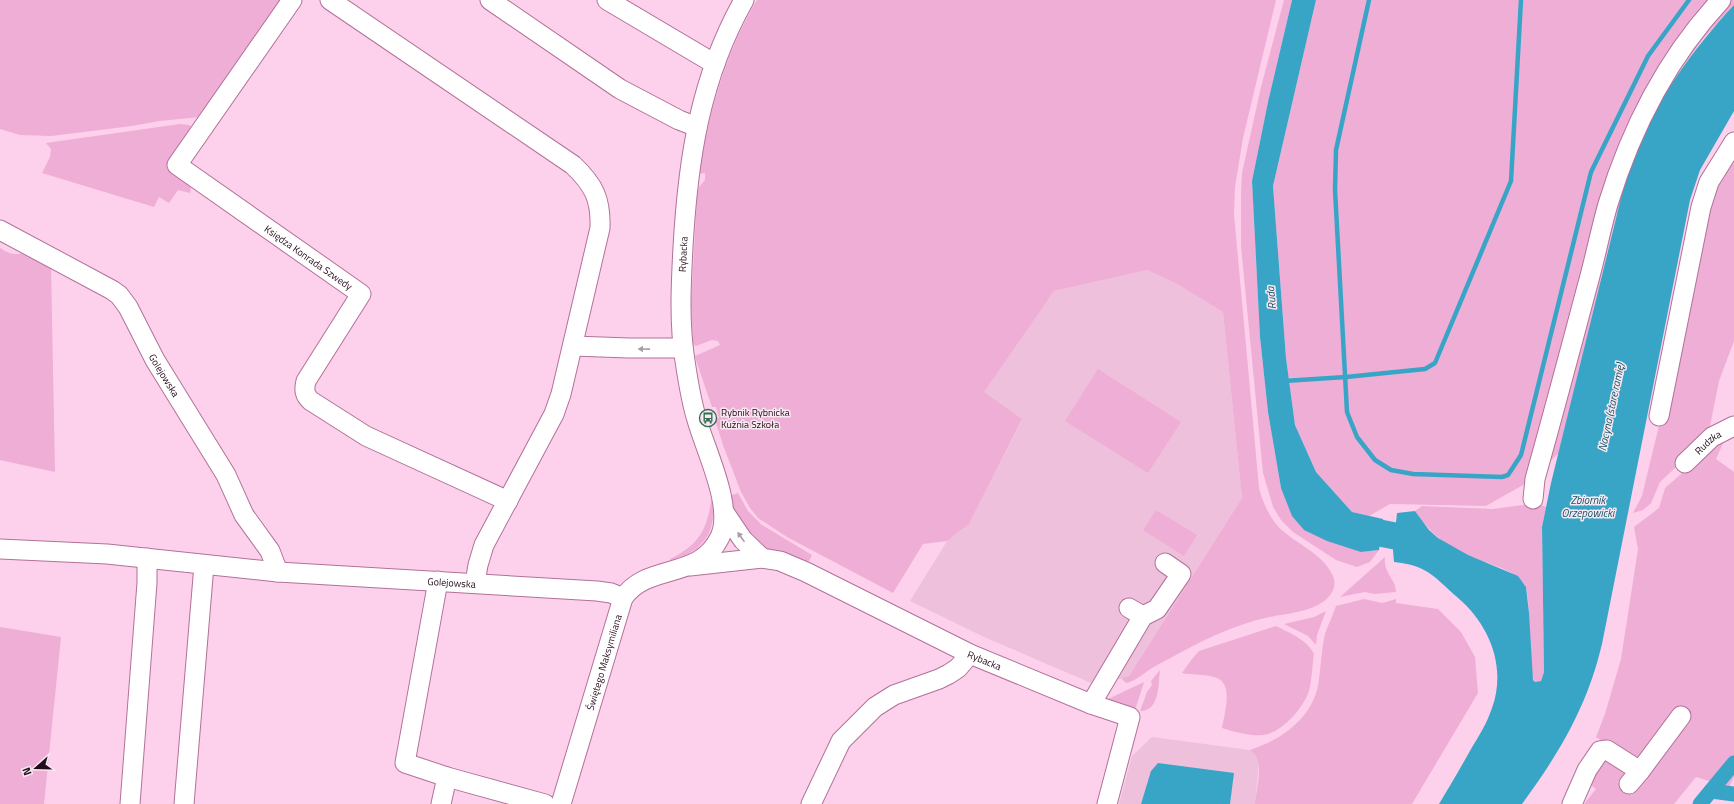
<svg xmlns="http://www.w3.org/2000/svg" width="1734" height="804" font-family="'Titillium Web',sans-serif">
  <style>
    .built { fill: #efc0dc }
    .green { fill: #efaed5 }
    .water { fill: #39a5c6 }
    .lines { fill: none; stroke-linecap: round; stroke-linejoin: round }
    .stream { stroke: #39a5c6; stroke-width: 4.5 }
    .canal { stroke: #39a5c6; stroke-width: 15 }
    .river { stroke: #39a5c6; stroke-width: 27 }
    .minor-casing { stroke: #b27199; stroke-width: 21 }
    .minor { stroke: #fff; stroke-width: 19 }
    .oneway { fill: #a79da4 }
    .labels { text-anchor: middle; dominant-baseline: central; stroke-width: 3; stroke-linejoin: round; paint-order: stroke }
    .street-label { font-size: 10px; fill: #230b1b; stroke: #f7e8f1 }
    .poi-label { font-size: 10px; fill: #230b1b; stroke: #f7e8f1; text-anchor: start }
    .water-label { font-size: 11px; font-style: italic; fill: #195366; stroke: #f7e8f1 }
  </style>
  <rect width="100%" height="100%" fill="#fdd1eb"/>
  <g class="built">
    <polygon points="1147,270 1177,284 1223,312 1242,498 1129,676 1098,686 984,637 910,601 947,541 969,524 1022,420 983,392 1054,291"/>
    <polygon points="1152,737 1250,750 1255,753 1259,761 1255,804 1119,804 1132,756"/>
  </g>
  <g class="green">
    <polygon points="0,0 282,0 201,117 159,121 132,126 51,136 20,135 0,129"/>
    <path d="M 757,0 L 1276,0 L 1243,138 L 1235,187 L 1234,214 L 1259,488 C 1262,500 1268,514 1276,524 C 1292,543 1323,552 1333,576 C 1338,589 1329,599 1318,605 C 1303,613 1282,614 1265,618 C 1252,621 1238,626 1225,631 C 1200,641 1176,655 1152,668 C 1144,673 1136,681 1126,683 L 1121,678 L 1129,676 L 1242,498 L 1223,312 L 1177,284 L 1147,270 L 1054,291 L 984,392 L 1022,419 L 969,524 L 947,541 L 923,544 L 893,593 L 787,537 L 758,518 L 750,508 L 741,492 L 723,445 L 716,423 L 716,419 L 719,418 L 716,407 L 712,407 L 696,360 L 695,356 L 720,345 L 718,341 L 712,340 L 696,346 L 693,344 L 691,305 L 697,195 L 699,187 L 705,180 L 705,173 L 699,174 C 709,113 725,53 757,0 Z"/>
    <polygon points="1284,0 1292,0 1268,102 1252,181 1260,337 1268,412 1281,488 1361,552 1379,550 1370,562 1357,567 1336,560 1293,532 1281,520 1273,507 1263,473 1241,246 1241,195 1242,173 1261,87"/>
    <polygon points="1316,0 1734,0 1734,5 1703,39 1681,69 1645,132 1631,168 1615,220 1559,453 1523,485 1486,506 1390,504 1369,516 1352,512 1316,472 1295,425 1286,358 1273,186"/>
    <polygon points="180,124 190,125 191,129 194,128 167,167 190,183 191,188 190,193 178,190 169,203 159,197 154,207 42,173 50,157 51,149 46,143"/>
    <polygon points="1734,154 1734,341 1719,381 1709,431 1689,455 1660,482 1651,503 1643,510 1633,513 1642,496 1676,355 1708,209 1722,172"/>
    <path d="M 0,248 C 11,255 16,256 28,251 L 51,265 L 55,472 L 0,460 Z"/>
    <polygon points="1098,369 1181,422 1148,473 1065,421"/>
    <polygon points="1727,434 1716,459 1734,472 1734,777 1729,787 1696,777 1674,804 1584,804 1596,789 1587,782 1607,754 1638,765 1596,737 1605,714 1621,659 1638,549 1634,527 1659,508 1665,488"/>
    <polygon points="738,493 748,511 762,525 812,555 807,565 761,549 736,520 729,496"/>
    <path d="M 713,499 C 716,536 703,549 670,563 L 670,559 C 697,546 707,531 711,501 Z"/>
    <path d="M 1537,503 L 1546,507 L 1542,527 L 1544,672 L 1541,681 L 1535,682 C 1527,672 1530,616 1528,600 C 1527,595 1527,589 1525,585 C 1513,568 1487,564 1469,556 C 1445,545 1430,533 1415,511 L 1422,506 L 1493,509 Z"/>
    <polygon points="1156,510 1197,535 1184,556 1143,530"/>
    <path d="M 1385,557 C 1383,573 1396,579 1396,592 L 1374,594 L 1365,592 L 1340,597 Z"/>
    <path d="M 1364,599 L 1382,603 L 1396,599 L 1396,603 L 1438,609 L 1461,632 L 1475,657 L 1478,693 L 1412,804 L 1255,804 C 1256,788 1266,760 1250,750 C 1281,740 1311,719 1318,686 C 1321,669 1321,651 1325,634 C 1328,625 1333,615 1336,606 Z"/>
    <polygon points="1326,611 1317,635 1316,645 1308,636 1284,624 1314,617"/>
    <path d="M 1276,626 C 1289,633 1307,639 1314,654 C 1312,665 1312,686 1307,696 C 1300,711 1284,729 1268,734 C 1255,738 1235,732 1222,728 C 1224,715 1234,685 1217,678 C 1207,674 1193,675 1182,673 L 1192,659 L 1199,651 Z"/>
    <polygon points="0,627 61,637 44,804 0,804"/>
    <path d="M 1160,670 C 1158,685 1160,711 1140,711 L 1147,692 L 1152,685 L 1151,681 Z"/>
    <polygon points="1144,682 1135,710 1106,700"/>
  </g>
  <g class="water">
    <polygon points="1292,0 1316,0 1273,186 1286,358 1295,425 1316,472 1352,512 1383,519 1379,550 1361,552 1327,541 1304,530 1292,516 1281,488 1268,412 1260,337 1252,181 1268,102"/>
    <path d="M 1734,5 L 1734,111 L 1700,170 L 1690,200 L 1602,644 C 1587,707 1560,752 1522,804 L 1439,804 C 1450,786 1461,767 1471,749 C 1479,736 1487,723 1492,708 C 1507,666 1489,624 1457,597 C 1446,588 1436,576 1424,570 C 1415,565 1404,563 1394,562 L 1393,550 L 1397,513 L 1415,511 L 1429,530 L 1438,538 L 1468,555 L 1518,576 L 1526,587 L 1529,613 L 1533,680 L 1535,682 L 1541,681 L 1544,672 L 1542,527 L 1551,483 L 1620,202 C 1624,187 1628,170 1634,155 C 1657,99 1693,49 1734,5 Z"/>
    <polygon points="1158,763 1234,773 1230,804 1141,804 1151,771"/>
  </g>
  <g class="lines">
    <g class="stream">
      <polyline points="1369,0 1336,150 1335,190 1347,412 1357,437 1375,460 1391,470 1413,474 1502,477 1508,475 1521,455 1591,172 1648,56 1689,0"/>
      <polyline points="1284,381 1346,377 1425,369 1435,363 1511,181 1521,0"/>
    </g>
    <g class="canal">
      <polyline points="1711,791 1734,794"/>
      <polyline points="1700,804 1734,763"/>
    </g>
    <polyline class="river" points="1345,526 1395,536"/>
    <g class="minor-casing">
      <g id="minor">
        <path id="s1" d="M 292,0 L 177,165 L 361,294 L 306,381 C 304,389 304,395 311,401 L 366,436 L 508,501"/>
        <path d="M 330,0 L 573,165 C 594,185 601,199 600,228 L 561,394 L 554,414 L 484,545 L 478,565 L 475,583"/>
        <polyline points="490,0 620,89 679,120 697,127"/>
        <polyline points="607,0 715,64"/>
        <path id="s2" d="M 0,230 L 112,290 L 119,295 L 128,307 L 155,360 L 226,475 L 244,515 L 270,551 L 278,572"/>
        <polyline points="573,346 629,348 683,348"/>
        <polyline points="1659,416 1701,207 1709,182 1734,142"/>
        <path id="s3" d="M 1685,463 L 1712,437 L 1734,426"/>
        <path d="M 1533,499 L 1535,479 C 1553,415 1570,351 1587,287 C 1595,259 1600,232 1608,204 C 1631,129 1667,58 1721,0"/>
        <polyline points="724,512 743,540 762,558"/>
        <path id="s4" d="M 0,549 L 107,554 L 278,572 L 597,591 L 611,593 L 623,598"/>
        <path id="s5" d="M 690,566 L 762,558 L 780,561 L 806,572 L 970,654 L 1091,704 L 1130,717 L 1107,804"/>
        <polyline points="438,581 405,763 447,777 545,804"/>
        <polyline points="1129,608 1143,616"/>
        <polyline points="1091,704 1143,616 1157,609 1181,574 1165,563"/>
        <polyline points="1629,784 1640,771"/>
        <polyline points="130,804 147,583 147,558"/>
        <polyline points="184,804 204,565"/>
        <polyline points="441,804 447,777"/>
        <path id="s6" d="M 561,804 L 623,598 C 648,562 699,581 720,537 C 734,507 706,452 697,420 C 691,401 688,381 685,361 C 679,323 681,285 683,247 C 688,159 700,78 744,0"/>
        <polyline points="811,804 841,741 875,707 894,695 939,679 949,674 958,668 970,654"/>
        <polyline points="1572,804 1587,770 1600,751 1607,750 1640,771 1681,716"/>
      </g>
    </g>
    <use href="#minor" class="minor"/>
  </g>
  <defs><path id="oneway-solid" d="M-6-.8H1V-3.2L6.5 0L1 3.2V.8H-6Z"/></defs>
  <g class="oneway">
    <use href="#oneway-solid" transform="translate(644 349) rotate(-179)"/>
    <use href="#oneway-solid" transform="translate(741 537) rotate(-125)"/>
  </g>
  <defs>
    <g id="bus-ring" transform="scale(0.9)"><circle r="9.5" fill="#f7e8f1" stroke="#336a52" stroke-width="1.5"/><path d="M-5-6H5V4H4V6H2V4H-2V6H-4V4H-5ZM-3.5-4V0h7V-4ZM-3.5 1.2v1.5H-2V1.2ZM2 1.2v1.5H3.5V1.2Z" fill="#336a52"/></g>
  </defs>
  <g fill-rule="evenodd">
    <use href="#bus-ring" x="708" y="418"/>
  </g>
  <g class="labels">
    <g class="street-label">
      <text stroke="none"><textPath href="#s6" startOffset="622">Rybacka</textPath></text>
      <text stroke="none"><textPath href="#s1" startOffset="362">Księdza Konrada Szwedy</textPath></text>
      <text stroke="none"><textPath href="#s2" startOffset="228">Golejowska</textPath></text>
      <text stroke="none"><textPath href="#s3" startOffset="31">Rudzka</textPath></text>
      <text stroke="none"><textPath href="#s4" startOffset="453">Golejowska</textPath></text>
      <text stroke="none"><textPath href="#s5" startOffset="318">Rybacka</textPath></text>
      <text stroke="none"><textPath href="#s6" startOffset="148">Świętego Maksymiliana</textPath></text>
    </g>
    <g class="poi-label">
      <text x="721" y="412">Rybnik Rybnicka<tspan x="721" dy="12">Kuźnia Szkoła</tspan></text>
    </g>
    <g class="water-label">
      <text transform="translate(1271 298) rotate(-95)">Ruda</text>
      <text transform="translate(1611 407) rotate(-78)">Nacyna (stare ramię)</text>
      <text x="1588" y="500">Zbiornik<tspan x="1588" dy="13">Orzepowicki</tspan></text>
    </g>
  </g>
  <g transform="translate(36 768) rotate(250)" stroke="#f7e8f1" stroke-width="3" paint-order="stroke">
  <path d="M0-3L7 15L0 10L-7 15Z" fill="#230b1b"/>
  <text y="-6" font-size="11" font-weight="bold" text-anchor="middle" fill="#230b1b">N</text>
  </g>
</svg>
